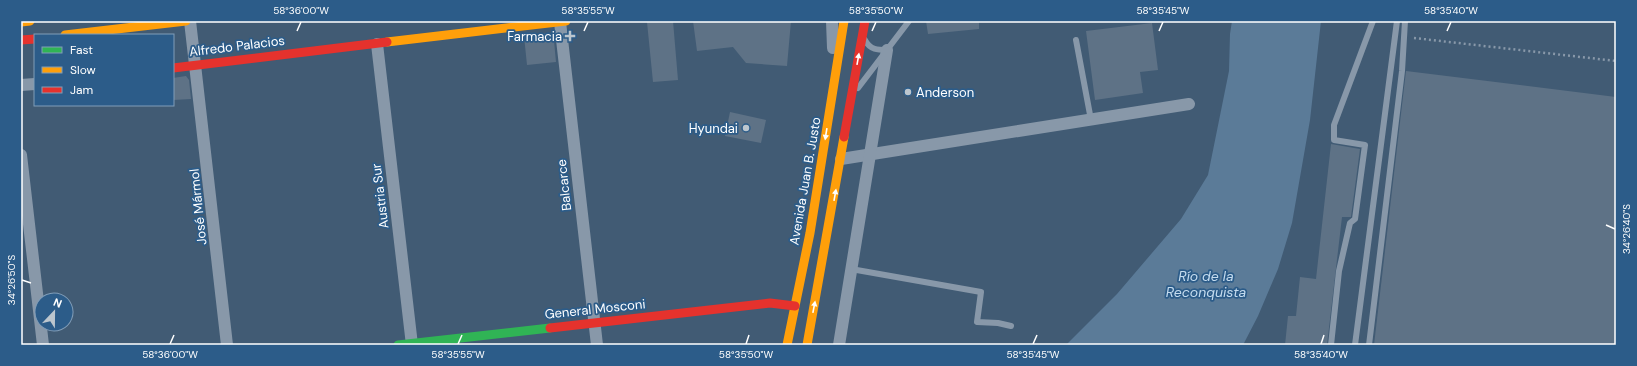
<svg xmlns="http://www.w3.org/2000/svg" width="1637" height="366" font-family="'DM Sans',sans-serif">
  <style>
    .water { fill: #5b7b98 }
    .building { fill: #5e7286 }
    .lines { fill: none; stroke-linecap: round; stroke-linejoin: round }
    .path { stroke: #8898a9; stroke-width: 2.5; stroke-dasharray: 2 3; stroke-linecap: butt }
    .lane { stroke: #8898a9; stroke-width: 6 }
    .street { stroke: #8898a9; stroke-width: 12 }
    .fast { stroke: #30b455; stroke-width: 9 }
    .slow { stroke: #ff9f0a; stroke-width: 9 }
    .jam { stroke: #e5322d; stroke-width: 9 }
    .oneway { fill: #fff }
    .ticks { fill: none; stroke: #fff; stroke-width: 1.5 }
    .poi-dot { fill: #bcc6ce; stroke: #2c5c89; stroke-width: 1.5 }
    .labels { text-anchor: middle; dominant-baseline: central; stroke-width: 3.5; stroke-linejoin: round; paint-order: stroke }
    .poi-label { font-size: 13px; fill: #fff; stroke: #2c5c89; text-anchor: end }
    .street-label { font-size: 13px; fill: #fff; stroke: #2c5c89 }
    .water-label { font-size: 14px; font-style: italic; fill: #c5dcef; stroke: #2c5c89 }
    .neatline { fill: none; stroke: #fff; stroke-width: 1.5 }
    .ticks-label { font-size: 10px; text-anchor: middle; fill: #fff }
  </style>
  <rect width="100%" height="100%" fill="#415b74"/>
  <polygon class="water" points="1232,21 1321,21 1310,120 1292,223 1278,269 1258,316 1243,345 1066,345 1117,294 1181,219 1208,175 1229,71 1230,34"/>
  <g class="building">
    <polygon points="673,21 678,80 653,82 647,22"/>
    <polygon points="693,21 791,21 787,66 746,63 733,47 697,51"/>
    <polygon points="926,21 979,21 979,29 928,34"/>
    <polygon points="1152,23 1158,70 1140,72 1143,93 1095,100 1086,31"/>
    <polygon points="548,33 554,41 556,62 527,65 524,36"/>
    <polygon points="1406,71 1616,97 1616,345 1374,345"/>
    <polygon points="186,76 189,80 191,99 173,100 173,78"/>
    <polygon points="730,112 766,120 761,143 725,136"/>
    <polygon points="1331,144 1360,149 1351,217 1342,217 1327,345 1285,345 1288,316 1296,316 1300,277 1316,279"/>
  </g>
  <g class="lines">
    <polyline class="path" points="1414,38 1616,61"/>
    <g class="lane">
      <path d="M 865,40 C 870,50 878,50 887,50"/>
      <polyline points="1076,40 1091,120"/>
      <polyline points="858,88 909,21"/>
      <polyline points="851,269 981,292 977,322 998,323 1011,326"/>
      <polyline points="1331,345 1339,271 1350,223 1355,219 1365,145 1334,140 1334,125 1373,21"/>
      <polyline points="1355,345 1397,21"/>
      <polyline points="1369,345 1402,71 1405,21"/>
    </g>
    <g class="street">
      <polyline points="190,21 227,345"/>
      <polyline points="832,21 833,48"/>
      <polyline points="560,22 597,345"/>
      <polyline points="377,44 412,345"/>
      <polyline points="21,85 35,84"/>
      <polyline points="21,155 43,345"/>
      <polyline points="841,159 1189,104"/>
      <polyline points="839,345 887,50"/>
    </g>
    <polyline class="fast" points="398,345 550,328"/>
    <g class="slow">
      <polyline points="21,22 30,21"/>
      <polyline points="65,35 186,21"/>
      <polyline points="387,42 566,21"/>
      <polyline points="787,345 810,233 844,21"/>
      <polyline points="807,345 844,137"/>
    </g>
    <g class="jam">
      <polyline points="21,40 35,39"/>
      <polyline points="173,68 387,42"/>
      <polyline points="844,137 865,21"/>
      <polyline points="550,328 770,303 795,306"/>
    </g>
  </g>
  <defs><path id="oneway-solid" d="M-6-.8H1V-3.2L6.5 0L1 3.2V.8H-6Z"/></defs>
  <g class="oneway">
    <use href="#oneway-solid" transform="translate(858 59) rotate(-80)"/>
    <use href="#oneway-solid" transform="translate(826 134) rotate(99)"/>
    <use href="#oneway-solid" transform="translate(835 195) rotate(-80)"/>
    <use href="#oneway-solid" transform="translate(814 307) rotate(-79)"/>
  </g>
  <path class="ticks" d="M 297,31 L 301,22M 584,31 L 588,22M 872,31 L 876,22M 1159,31 L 1163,22M 1447,31 L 1451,22M 1606,225 L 1615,229M 22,280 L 31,283M 170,344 L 174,335M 458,344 L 462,335M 746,344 L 749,335M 1033,344 L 1037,335M 1321,344 L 1324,335"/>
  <g class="poi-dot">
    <path d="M568 30h4v4h4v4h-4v4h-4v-4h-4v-4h4z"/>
    <circle cx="908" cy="92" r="4"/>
    <circle cx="746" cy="128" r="4"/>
  </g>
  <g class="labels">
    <g class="poi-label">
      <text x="562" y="36">Farmacia</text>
      <text x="916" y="92" text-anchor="start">Anderson</text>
      <text x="738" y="128">Hyundai</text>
    </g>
    <g class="street-label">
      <text transform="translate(237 46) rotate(-7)">Alfredo Palacios</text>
      <text transform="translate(805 181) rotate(-80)">Avenida Juan B. Justo</text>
      <text transform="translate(564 185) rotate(-96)">Balcarce</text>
      <text transform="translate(380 196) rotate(-97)">Austria Sur</text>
      <text transform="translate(198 207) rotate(-96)">José Mármol</text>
      <text transform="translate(595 309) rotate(-6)">General Mosconi</text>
    </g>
    <g class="water-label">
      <text x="1206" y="276">Río de la<tspan x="1206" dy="16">Reconquista</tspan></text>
    </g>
  </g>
  <rect width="1637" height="366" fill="none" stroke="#2c5c89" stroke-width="44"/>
  <rect x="34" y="34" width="140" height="72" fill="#2c5c89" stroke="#809db8"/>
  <rect x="42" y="47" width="20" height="6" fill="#30b455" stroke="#809db8"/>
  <text x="70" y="54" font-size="12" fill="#ffffff">Fast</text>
  <rect x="42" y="67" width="20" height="6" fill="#ff9f0a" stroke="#809db8"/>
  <text x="70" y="74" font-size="12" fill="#ffffff">Slow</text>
  <rect x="42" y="87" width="20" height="6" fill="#e5322d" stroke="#809db8"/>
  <text x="70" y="94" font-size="12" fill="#ffffff">Jam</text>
  <g transform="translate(54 312) rotate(22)"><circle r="19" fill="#2c5c89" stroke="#809db8"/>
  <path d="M0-3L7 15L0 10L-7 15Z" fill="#bcc6ce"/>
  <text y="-6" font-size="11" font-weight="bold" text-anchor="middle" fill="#ffffff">N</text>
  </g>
  <rect x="22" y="22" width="1593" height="322" class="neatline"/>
  <g class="ticks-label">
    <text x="301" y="14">58°36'00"W</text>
    <text x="588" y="14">58°35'55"W</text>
    <text x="876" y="14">58°35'50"W</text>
    <text x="1163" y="14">58°35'45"W</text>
    <text x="1451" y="14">58°35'40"W</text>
    <text transform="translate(1626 229) rotate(-90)" y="4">34°26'40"S</text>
    <text transform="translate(11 280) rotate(-90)" y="4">34°26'50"S</text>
    <text x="170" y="358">58°36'00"W</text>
    <text x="458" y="358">58°35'55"W</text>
    <text x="746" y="358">58°35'50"W</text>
    <text x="1033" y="358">58°35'45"W</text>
    <text x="1321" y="358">58°35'40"W</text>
  </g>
</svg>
